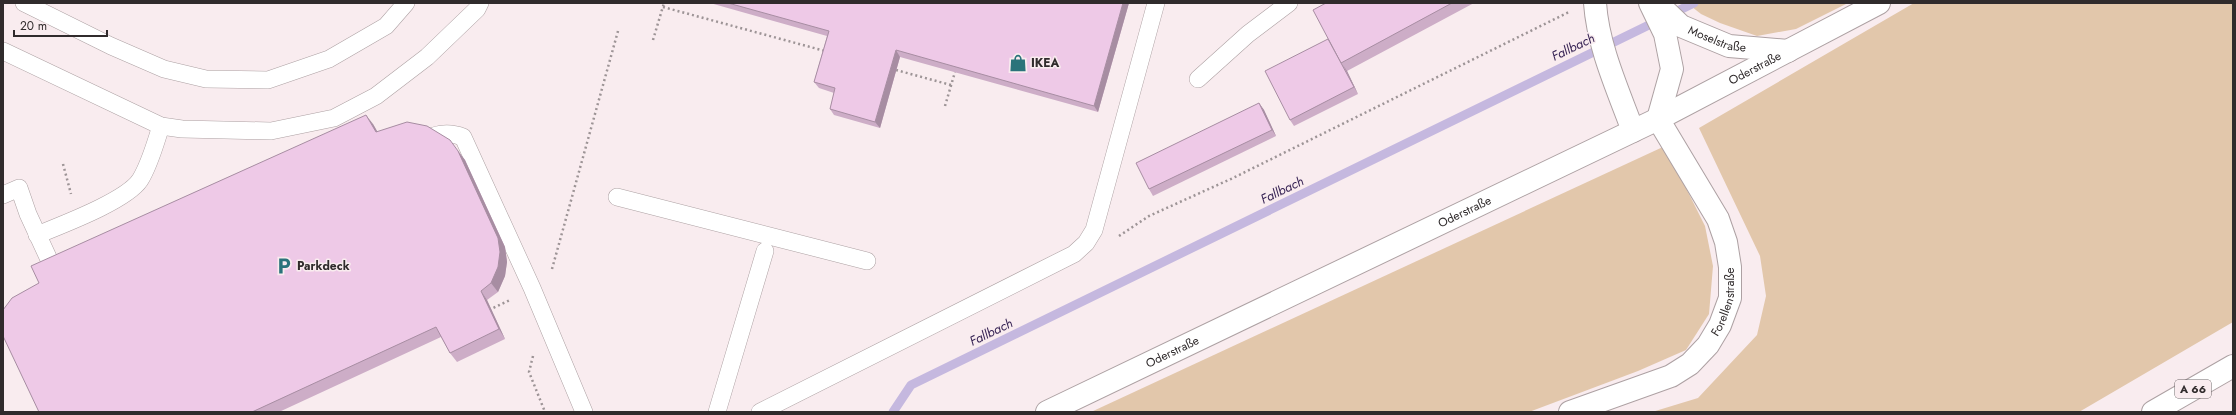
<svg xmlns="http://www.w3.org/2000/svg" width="2236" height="415" font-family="Jost,sans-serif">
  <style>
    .green { fill: #e2c7ab }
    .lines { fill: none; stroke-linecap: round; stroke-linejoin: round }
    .stream { stroke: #c5b8df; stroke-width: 9 }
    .lane-casing { stroke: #ada1a3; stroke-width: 18 }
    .street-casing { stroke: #ada1a3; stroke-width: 24 }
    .secondary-casing { stroke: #ada1a3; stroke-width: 24 }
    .highway-casing { stroke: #ada1a3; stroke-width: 24 }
    .path { stroke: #9d9496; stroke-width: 2.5; stroke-dasharray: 2 3; stroke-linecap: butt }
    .lane { stroke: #fff; stroke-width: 17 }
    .street { stroke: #fff; stroke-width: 22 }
    .secondary { stroke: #fff; stroke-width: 22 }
    .highway { stroke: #fff; stroke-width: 22 }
    .wall { fill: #cdadc7 }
    .shaded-wall { fill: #a78da2 }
    .building { fill: #eec9e7; stroke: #a78da2 }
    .labels { text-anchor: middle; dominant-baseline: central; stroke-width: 3; stroke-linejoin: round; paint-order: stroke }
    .shield { fill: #f9ecef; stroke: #6c6566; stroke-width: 1 }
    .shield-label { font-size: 11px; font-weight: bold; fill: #302b2c }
    .street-label { font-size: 12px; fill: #302b2c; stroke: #f9ecef }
    .poi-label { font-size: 12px; font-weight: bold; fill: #302b2c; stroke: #f9ecef; text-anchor: start }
    .water-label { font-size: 13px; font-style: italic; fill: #372354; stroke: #f9ecef }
  </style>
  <rect width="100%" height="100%" fill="#f9ecef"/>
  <g class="green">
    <polygon points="1687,3 1848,3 1796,29 1757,36 1720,23 1701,14"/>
    <polygon points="1914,3 2233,3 2233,322 2079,412 1652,412 1698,398 1757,335 1766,296 1760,256 1699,128"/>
    <polygon points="1665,146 1705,226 1713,266 1709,314 1686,350 1638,371 1529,412 1091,412"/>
  </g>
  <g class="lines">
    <polyline class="stream" points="893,412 911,385 1694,3"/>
    <g class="lane-casing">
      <g id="lane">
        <polyline points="24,3 111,46 164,69 206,79 268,80 329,59 386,26 406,3"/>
        <polyline points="3,51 161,126 182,129 271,131 334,118 376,96 427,57 477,9 480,3"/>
        <polyline points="1198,79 1248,34 1289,3"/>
        <path d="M 420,142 C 435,134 447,131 463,137 L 532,288 L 584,412"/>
        <polyline points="3,195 19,188 28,214 58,279"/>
        <polyline points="617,197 867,261"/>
        <path d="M 37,235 C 61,225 126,201 140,180 C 150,164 155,144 161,126"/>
        <polyline points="717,412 765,251"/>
        <polyline points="760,412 1074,254 1086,243 1094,230 1156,3"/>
      </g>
    </g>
    <g class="street-casing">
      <g id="street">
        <path d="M 1595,3 C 1598,47 1618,90 1633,131"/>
        <path id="s1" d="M 1657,3 L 1681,26 L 1729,46 L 1788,51"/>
        <path id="s2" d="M 1570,412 L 1671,376 L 1690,364 L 1708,345 L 1720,325 L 1730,298 L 1730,267 L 1726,242 L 1718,219 L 1658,119 L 1672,69 L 1665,34 L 1650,3"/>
      </g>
    </g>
    <g class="secondary-casing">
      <g id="secondary">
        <path id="s3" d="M 1047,412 L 1658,119 L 1879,3"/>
      </g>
    </g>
    <g class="highway-casing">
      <polyline id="highway" points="2153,412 2233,366"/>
    </g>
    <g class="path">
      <polyline points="663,7 825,51"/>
      <polyline points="653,40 664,3"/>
      <polyline points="896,70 951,85"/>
      <polyline points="945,106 955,72"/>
      <polyline points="63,164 71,194"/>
      <polyline points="1119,236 1149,216 1233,178 1569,12"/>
      <polyline points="552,269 618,31"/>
      <polyline points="489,310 510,300"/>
      <polyline points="533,356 529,372 545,412"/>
    </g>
    <use href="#lane" class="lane"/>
    <use href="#street" class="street"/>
    <use href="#secondary" class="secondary"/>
    <use href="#highway" class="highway"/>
  </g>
  <g class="wall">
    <polygon points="710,3 1129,3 1098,112 900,57 880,128 834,115 830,109 834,93 819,88 814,82 827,36"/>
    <polygon points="1326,3 1474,3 1347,71 1358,94 1294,126 1290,120 1328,39"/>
    <polygon points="1259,103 1264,110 1276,136 1153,196 1149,189"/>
    <polygon points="373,124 377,132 458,151 465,160 505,247 507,262 505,276 498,292 487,300 505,339 457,362 450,353 441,337 279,412 39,412 39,283"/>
  </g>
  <g class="shaded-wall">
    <polygon points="1123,3 1129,3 1098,112 1094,106"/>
    <polygon points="896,50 900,57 880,128 875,122"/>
    <polygon points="1343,65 1347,71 1358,94 1354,87"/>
    <polygon points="1259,103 1264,110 1276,136 1272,130"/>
    <polygon points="366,115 373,124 383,141 376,132"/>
    <polygon points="458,151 465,160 505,247 507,262 505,276 498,292 491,283"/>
    <polygon points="481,291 487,300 505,339 499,329"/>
  </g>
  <g class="building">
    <polygon points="728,3 1123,3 1094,106 896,50 875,122 830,109 835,88 814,82 829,31"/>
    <polygon points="1326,3 1452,3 1341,63 1313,10"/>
    <polygon points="1328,39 1354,87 1290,120 1265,71"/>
    <polygon points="1259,103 1272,130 1149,189 1136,163"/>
    <polygon points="366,115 376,132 407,122 427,126 450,140 458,151 498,238 500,252 498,267 491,283 481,291 499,329 450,353 436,327 252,412 39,412 3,336 3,310 12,298 39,283 31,266"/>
  </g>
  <defs>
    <g id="shop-bare" transform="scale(1.38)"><path d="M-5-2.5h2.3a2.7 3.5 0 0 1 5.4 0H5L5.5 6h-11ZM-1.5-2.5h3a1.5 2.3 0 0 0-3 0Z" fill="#2a737a" stroke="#f9ecef" stroke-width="2.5" paint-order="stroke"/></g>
    <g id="parking-bare" transform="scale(1.38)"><path d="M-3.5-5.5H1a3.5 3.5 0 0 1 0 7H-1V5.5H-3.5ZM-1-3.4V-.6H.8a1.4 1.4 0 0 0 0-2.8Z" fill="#2a737a" stroke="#f9ecef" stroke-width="2.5" paint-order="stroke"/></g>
  </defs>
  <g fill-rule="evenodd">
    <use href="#shop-bare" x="1018" y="63"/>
    <use href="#parking-bare" x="284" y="266"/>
  </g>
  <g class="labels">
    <rect class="shield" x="2175" y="380" width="36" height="18" rx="3"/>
    <g class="shield-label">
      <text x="2193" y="389">A 66</text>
    </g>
    <g class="street-label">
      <text stroke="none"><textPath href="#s1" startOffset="72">Moselstraße</textPath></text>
      <text stroke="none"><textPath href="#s3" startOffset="787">Oderstraße</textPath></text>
      <text stroke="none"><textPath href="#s3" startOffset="463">Oderstraße</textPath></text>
      <text stroke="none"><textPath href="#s2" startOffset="203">Forellenstraße</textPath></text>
      <text stroke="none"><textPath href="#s3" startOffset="139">Oderstraße</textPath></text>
    </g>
    <g class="poi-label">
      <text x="1031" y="63">IKEA</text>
      <text x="297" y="266">Parkdeck</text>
    </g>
    <g class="water-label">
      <text transform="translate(1573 47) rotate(-26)">Fallbach</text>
      <text transform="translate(1282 190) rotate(-26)">Fallbach</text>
      <text transform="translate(991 332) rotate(-26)">Fallbach</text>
    </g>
  </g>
  <rect width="2236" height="415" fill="none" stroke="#302b2c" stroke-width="8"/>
  <path d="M14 30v6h93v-6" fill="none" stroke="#302b2c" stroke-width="2"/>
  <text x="20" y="30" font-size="12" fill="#302b2c" stroke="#f9ecef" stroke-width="3" paint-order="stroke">20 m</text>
</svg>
